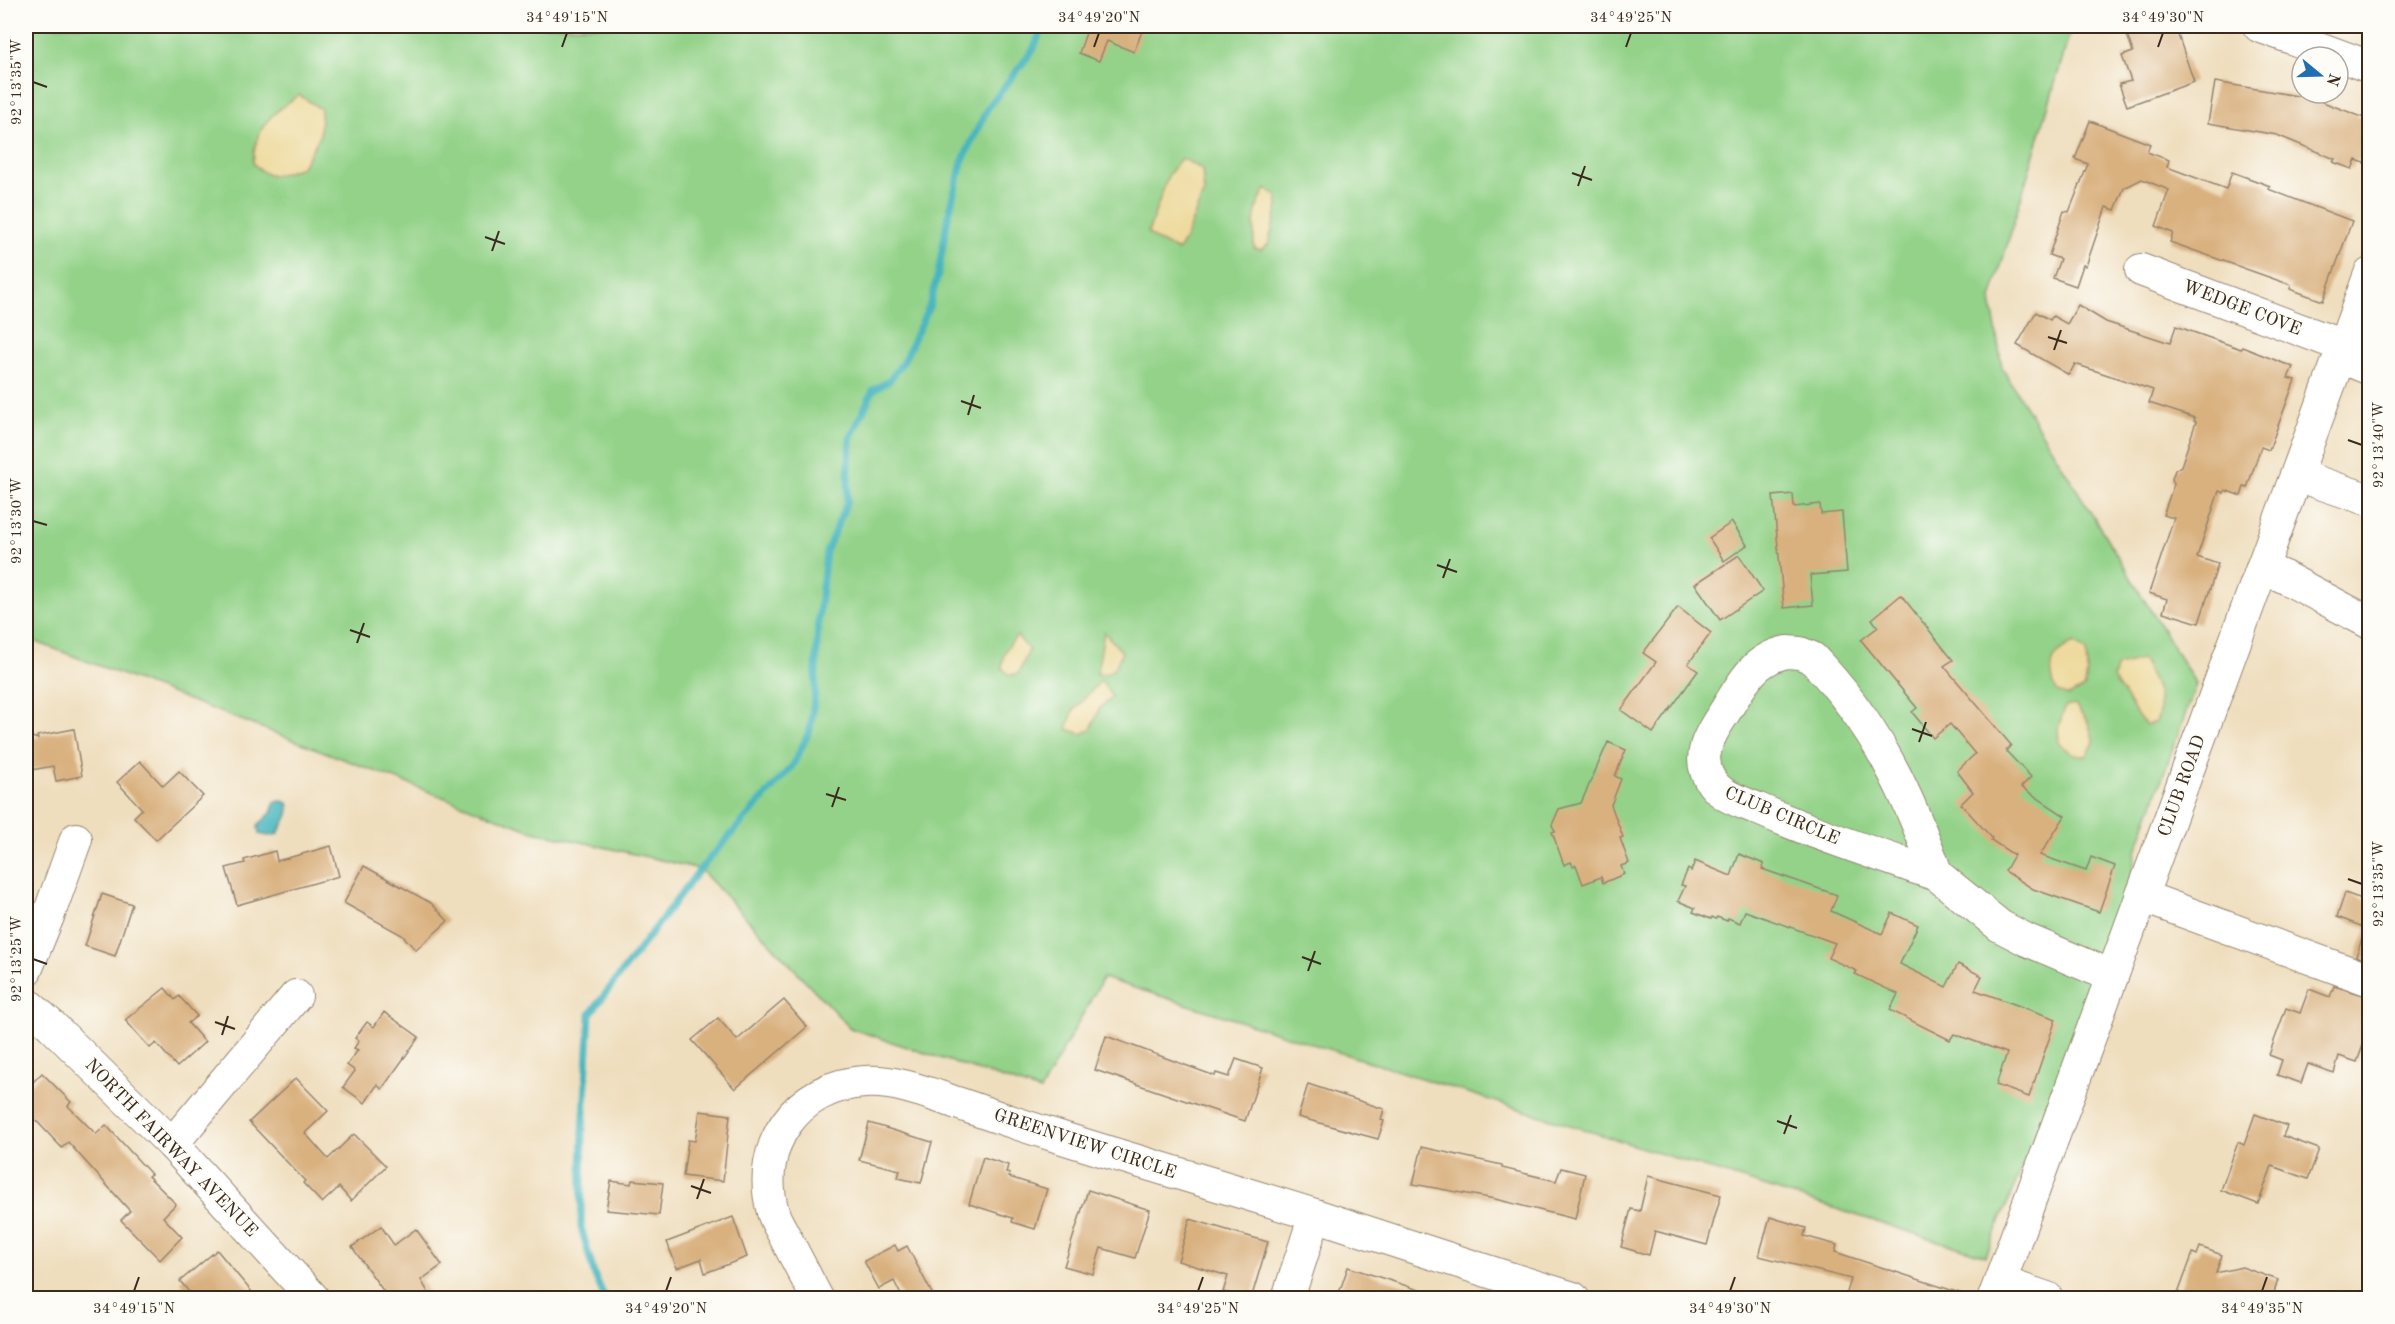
<svg xmlns="http://www.w3.org/2000/svg" width="2395" height="1324" font-family="'Old Standard TT',serif">
  <style>
    .green { fill: #93d288; stroke: #677e53; stroke-width: 1.5 }
    .sand { fill: #eeda9e; stroke: #94825e; stroke-width: 1.5 }
    .water { fill: #46b5be; stroke: #40706e; stroke-width: 1.5 }
    .lines { fill: none; stroke-linecap: round; stroke-linejoin: round }
    .stream { stroke: #46b5be; stroke-width: 7 }
    .building { fill: #d9b17f }
    .minor-casing { stroke: #95846e; stroke-width: 34 }
    .minor { stroke: #fff; stroke-width: 32 }
    .ticks { fill: none; stroke: #3b2a1e; stroke-width: 2 }
    .labels { text-anchor: middle; dominant-baseline: central; stroke-width: 5; stroke-linejoin: round; paint-order: stroke }
    .street-label { font-size: 18px; fill: #3b2a1e; stroke: #fdfcf7 }
    .neatline { fill: none; stroke: #3b2a1e; stroke-width: 2 }
    .ticks-label { font-size: 15px; text-anchor: middle; fill: #3b2a1e }
  </style>
  <rect width="100%" height="100%" fill="#fdfcf7"/>
  <filter id="ink" filterUnits="userSpaceOnUse"><feTurbulence type="fractalNoise" baseFrequency=".0167" numOctaves="2"/><feDisplacementMap in="SourceGraphic" scale="12" xChannelSelector="R" yChannelSelector="G"/><feConvolveMatrix kernelMatrix="1 2 1 2 8 2 1 2 1" color-interpolation-filters="sRGB"/></filter>
  <filter id="wash" filterUnits="userSpaceOnUse"><feTurbulence type="fractalNoise" baseFrequency=".008" numOctaves="4" result="noise"/><feDisplacementMap in="SourceGraphic" scale="24" xChannelSelector="R" yChannelSelector="G"/><feGaussianBlur stdDeviation="1.35" result="paint"/><feColorMatrix in="noise" values="0 0 0 0 0 0 0 0 0 0 0 0 0 0 0 0 0 1.4 0 .05"/><feComposite in="paint" operator="in"/></filter>
  <g filter="url(#wash)">
    <rect width="100%" height="100%" fill="#efdebe"/>
    <polygon class="green" points="26,26 2072,26 1991,299 2002,368 2196,684 2137,848 2112,976 2051,1142 2026,1157 1986,1256 1103,978 1040,1091 850,1028 700,869 529,830 26,638"/>
    <g class="sand">
      <path d="M 299,95 L 321,109 L 320,136 L 302,167 C 280,174 270,183 253,163 C 255,126 270,115 299,95 Z"/>
      <polygon points="1181,158 1202,169 1204,192 1184,241 1178,251 1156,240 1148,233 1168,176"/>
      <path d="M 1266,189 L 1277,196 L 1278,206 L 1268,245 L 1260,250 L 1254,248 C 1254,225 1252,209 1266,189 Z"/>
      <path d="M 1104,632 L 1122,652 C 1117,665 1113,676 1097,674 Z"/>
      <path d="M 1017,636 L 1029,650 L 1018,674 L 1009,675 L 1002,668 C 1002,654 1007,646 1017,636 Z"/>
      <path d="M 2074,643 L 2086,651 L 2087,671 L 2085,687 L 2069,696 L 2057,692 C 2047,670 2049,654 2074,643 Z"/>
      <path d="M 2142,660 C 2152,678 2166,702 2156,722 L 2146,725 L 2137,715 L 2113,678 L 2117,666 Z"/>
      <polygon points="1101,680 1112,697 1100,708 1091,729 1082,734 1067,729 1073,711"/>
      <polygon points="2075,705 2088,722 2094,742 2087,756 2073,754 2059,743 2058,728 2065,707"/>
    </g>
    <path class="water" d="M 282,801 L 288,803 C 292,816 282,823 278,834 L 269,836 L 259,834 L 258,825 L 271,813 L 275,802 Z"/>
    <g class="lines">
      <polyline class="stream" points="605,1298 594,1274 581,1227 583,1132 590,1014 700,869 793,765 810,730 815,692 818,623 826,552 847,502 850,439 873,390 889,381 903,362 929,307 938,274 948,217 962,162 987,109 1033,50 1043,26"/>
    </g>
    <g id="blocks">
      <g class="building">
        <polygon points="1070,26 1144,26 1134,52 1107,41 1099,61 1079,53 1086,33"/>
        <polygon points="2124,26 2175,26 2194,82 2127,106 2119,84 2131,81 2122,56 2133,52"/>
        <polygon points="2215,82 2315,99 2370,120 2370,165 2356,160 2352,169 2333,162 2335,159 2277,135 2208,123"/>
        <polygon points="2090,121 2150,144 2147,152 2169,160 2167,167 2226,189 2232,172 2270,186 2268,189 2352,221 2323,301 2290,289 2291,285 2170,242 2173,233 2156,226 2169,190 2142,179 2124,188 2115,210 2106,207 2086,266 2083,265 2076,286 2053,278 2060,259 2049,255 2064,211 2069,212 2088,164 2075,159"/>
        <polygon points="2078,305 2106,322 2170,343 2176,326 2241,349 2242,347 2293,367 2288,378 2295,380 2269,450 2261,447 2247,488 2244,487 2241,496 2225,490 2224,493 2219,491 2197,557 2218,564 2199,623 2163,612 2167,599 2149,593 2174,518 2163,515 2174,484 2172,479 2175,470 2181,466 2196,422 2194,421 2195,418 2149,403 2153,390 2075,364 2069,375 2017,345 2036,312 2050,320 2053,316 2067,324"/>
        <polygon points="1793,494 1794,507 1820,504 1821,514 1842,512 1847,572 1810,575 1813,605 1784,608 1773,496"/>
        <polygon points="1732,522 1747,545 1724,561 1709,538"/>
        <polygon points="1739,555 1763,591 1720,620 1695,584"/>
        <polygon points="1901,595 1953,660 1944,666 2011,745 2006,751 2031,777 2021,787 2065,816 2040,855 2086,871 2091,857 2115,866 2099,912 2033,889 2005,871 2014,855 1991,840 1992,838 1961,804 1973,792 1957,771 1975,754 1950,724 1933,738 1912,712 1917,708 1861,640 1878,627 1872,619"/>
        <polygon points="1678,607 1711,633 1688,664 1698,671 1653,733 1621,710 1656,662 1643,653"/>
        <polygon points="74,729 82,776 56,781 53,766 26,771 26,735 38,739 37,736"/>
        <polygon points="1608,742 1626,750 1615,776 1621,779 1611,805 1623,837 1620,838 1629,863 1621,866 1624,874 1603,883 1601,877 1583,884 1576,865 1573,866 1571,862 1564,865 1552,832 1555,831 1552,825 1559,809 1581,803"/>
        <polygon points="140,761 163,786 179,771 203,796 156,840 134,817 142,809 117,782"/>
        <polygon points="331,846 339,876 237,905 226,868 245,863 244,860 275,851 277,861"/>
        <polygon points="1739,854 1764,864 1762,869 1837,895 1831,911 1882,934 1892,913 1918,925 1900,964 1946,987 1958,964 1982,976 1975,990 2056,1019 2029,1097 1996,1085 2007,1053 1954,1034 1950,1040 1890,1010 1898,994 1855,974 1857,971 1828,958 1835,943 1745,911 1740,923 1728,918 1727,921 1717,917 1716,919 1712,917 1711,919 1693,912 1695,908 1678,901 1685,886 1681,885 1688,869 1691,871 1695,861 1731,876"/>
        <polygon points="364,866 431,903 448,921 416,950 402,935 344,903"/>
        <polygon points="2345,893 2370,902 2370,961 2356,956 2366,928 2337,917"/>
        <polygon points="102,894 132,904 115,956 85,946"/>
        <polygon points="2334,986 2370,997 2370,1026 2357,1062 2339,1056 2334,1073 2308,1064 2301,1083 2277,1075 2282,1060 2269,1055 2286,1008 2300,1013 2309,989 2330,997"/>
        <polygon points="165,988 175,1000 179,996 197,1016 188,1023 205,1042 177,1067 156,1043 150,1048 125,1020"/>
        <polygon points="784,1000 807,1027 735,1089 692,1040 718,1018 737,1040"/>
        <polygon points="384,1012 419,1037 382,1089 377,1085 365,1103 343,1087 355,1071 347,1065 358,1050 354,1048 359,1041 355,1038 367,1022 374,1027"/>
        <polygon points="1106,1036 1215,1076 1216,1073 1229,1077 1236,1059 1263,1068 1245,1121 1095,1070"/>
        <polygon points="42,1073 71,1102 68,1106 96,1134 106,1125 151,1174 148,1176 176,1204 163,1217 182,1237 160,1260 121,1220 130,1211 68,1142 62,1148 26,1110 26,1089"/>
        <polygon points="296,1078 328,1111 305,1133 328,1159 354,1134 386,1166 351,1201 339,1187 322,1203 303,1183 305,1181 249,1122"/>
        <polygon points="1308,1084 1384,1109 1381,1120 1384,1121 1378,1139 1298,1117"/>
        <polygon points="700,1111 730,1115 723,1181 683,1176 688,1140 695,1141"/>
        <polygon points="2255,1114 2287,1126 2283,1136 2319,1149 2308,1179 2272,1166 2258,1204 2221,1190 2238,1142 2244,1145"/>
        <polygon points="869,1123 932,1142 921,1183 898,1178 900,1170 859,1160"/>
        <polygon points="1422,1147 1502,1165 1502,1168 1556,1181 1561,1168 1585,1174 1575,1219 1495,1199 1413,1184"/>
        <polygon points="983,1157 1008,1165 1006,1173 1010,1174 1009,1177 1047,1189 1035,1229 1012,1222 1013,1218 969,1204"/>
        <polygon points="1648,1176 1721,1195 1707,1245 1655,1231 1649,1255 1621,1247 1631,1209 1640,1211"/>
        <polygon points="632,1180 663,1183 659,1215 606,1210 611,1181 631,1184"/>
        <polygon points="1088,1190 1150,1210 1135,1258 1101,1248 1093,1274 1064,1266"/>
        <polygon points="733,1217 747,1257 705,1273 701,1259 677,1268 667,1242"/>
        <polygon points="1770,1217 1806,1228 1804,1236 1837,1245 1835,1252 1966,1295 1965,1299 1845,1299 1851,1279 1759,1256"/>
        <polygon points="1190,1219 1268,1242 1251,1299 1223,1292 1228,1276 1178,1261"/>
        <polygon points="381,1226 394,1245 416,1229 442,1265 421,1280 432,1299 389,1299 352,1247"/>
        <polygon points="895,1245 898,1251 907,1246 935,1299 903,1299 894,1281 879,1289 864,1261"/>
        <polygon points="2200,1247 2222,1255 2216,1273 2242,1267 2278,1280 2272,1299 2176,1299 2193,1253 2197,1255"/>
        <polygon points="217,1250 240,1278 258,1299 195,1299 180,1281"/>
        <polygon points="1348,1267 1435,1295 1434,1299 1337,1299"/>
      </g>
    </g>
  </g>
  <g filter="url(#ink)">
    <use href="#blocks" fill-opacity="0" stroke="#95846e" stroke-width="1.5"/>
    <g class="lines">
      <g class="minor-casing">
        <g id="minor">
          <polyline points="2259,26 2370,67"/>
          <polyline points="2141,270 2343,346"/>
          <polyline points="2339,356 2370,369"/>
          <polyline points="2296,475 2370,500"/>
          <polyline points="2262,568 2284,577 2370,623"/>
          <path d="M 1787,652 L 1800,653 L 1812,658 C 1875,723 1907,791 1937,875 C 1876,854 1815,834 1756,808 C 1742,802 1723,797 1713,784 C 1694,759 1709,735 1724,713 C 1742,685 1752,659 1787,652 Z"/>
          <polyline points="1937,875 2000,926 2027,940 2112,976"/>
          <polyline points="2141,896 2370,980"/>
          <polyline points="26,970 49,914 76,839"/>
          <polyline points="26,1003 51,1025 172,1144 313,1298"/>
          <polyline points="172,1144 296,996"/>
          <polyline points="2000,1282 2047,1298"/>
          <path d="M 817,1298 C 807,1279 797,1259 786,1239 C 782,1230 775,1221 773,1212 C 754,1146 797,1085 865,1082 C 897,1080 930,1094 960,1104 C 991,1115 1021,1125 1053,1135 C 1141,1163 1230,1188 1318,1216 C 1403,1244 1488,1272 1573,1298"/>
          <polyline points="1288,1298 1315,1215"/>
          <polyline points="1994,1298 2370,274"/>
        </g>
      </g>
      <use href="#minor" class="minor"/>
    </g>
  </g>
  <path class="ticks" d="M 562,47 L 567,33M 1094,47 L 1099,33M 1626,47 L 1631,33M 2158,47 L 2163,33M 33,82 L 47,87M 1572,173 L 1592,180M 1578,186 L 1585,166M 485,237 L 505,244M 492,251 L 499,231M 2048,337 L 2067,343M 2054,350 L 2061,330M 961,401 L 981,408M 968,415 L 974,395M 2348,440 L 2362,445M 33,521 L 47,525M 1437,565 L 1457,572M 1443,578 L 1450,559M 350,630 L 370,637M 357,643 L 364,623M 1912,729 L 1932,736M 1919,742 L 1926,722M 826,794 L 846,800M 832,807 L 839,787M 2348,879 L 2362,884M 1302,957 L 1321,964M 33,959 L 47,964M 1308,971 L 1315,951M 215,1022 L 235,1029M 222,1035 L 228,1016M 1777,1121 L 1797,1128M 1784,1134 L 1791,1115M 691,1186 L 711,1193M 697,1199 L 704,1179M 134,1291 L 139,1277M 666,1291 L 671,1277M 1198,1291 L 1203,1277M 1730,1291 L 1735,1277M 2262,1291 L 2267,1277"/>
  <g class="labels">
    <g class="street-label">
      <text transform="translate(2242 308) rotate(21)">WEDGE COVE</text>
      <text transform="translate(2182 786) rotate(-70)">CLUB ROAD</text>
      <text transform="translate(1782 816) rotate(23)">CLUB CIRCLE</text>
      <text transform="translate(1085 1144) rotate(18)">GREENVIEW CIRCLE</text>
      <text transform="translate(171 1148) rotate(46)">NORTH FAIRWAY AVENUE</text>
    </g>
  </g>
  <rect width="2395" height="1324" fill="none" stroke="#fdfcf7" stroke-width="66"/>
  <g transform="translate(2320 75) rotate(109)"><circle r="28" fill="#fdfcf7" stroke="#afa8a0" stroke-width="1.5"/>
  <path d="M0-4.5L10 22L0 15L-10 22Z" fill="#1f6fb2"/>
  <text y="-9" font-size="16" font-weight="bold" text-anchor="middle" fill="#3b2a1e">N</text>
  </g>
  <rect x="33" y="33" width="2329" height="1258" class="neatline"/>
  <g class="ticks-label">
    <text x="567" y="22">34°49'15"N</text>
    <text x="1099" y="22">34°49'20"N</text>
    <text x="1631" y="22">34°49'25"N</text>
    <text x="2163" y="22">34°49'30"N</text>
    <text transform="translate(16 82) rotate(-90)" y="5">92°13'35"W</text>
    <text transform="translate(2378 445) rotate(-90)" y="5">92°13'40"W</text>
    <text transform="translate(16 521) rotate(-90)" y="5">92°13'30"W</text>
    <text transform="translate(2378 884) rotate(-90)" y="5">92°13'35"W</text>
    <text transform="translate(16 959) rotate(-90)" y="5">92°13'25"W</text>
    <text x="134" y="1313">34°49'15"N</text>
    <text x="666" y="1313">34°49'20"N</text>
    <text x="1198" y="1313">34°49'25"N</text>
    <text x="1730" y="1313">34°49'30"N</text>
    <text x="2262" y="1313">34°49'35"N</text>
  </g>
</svg>
